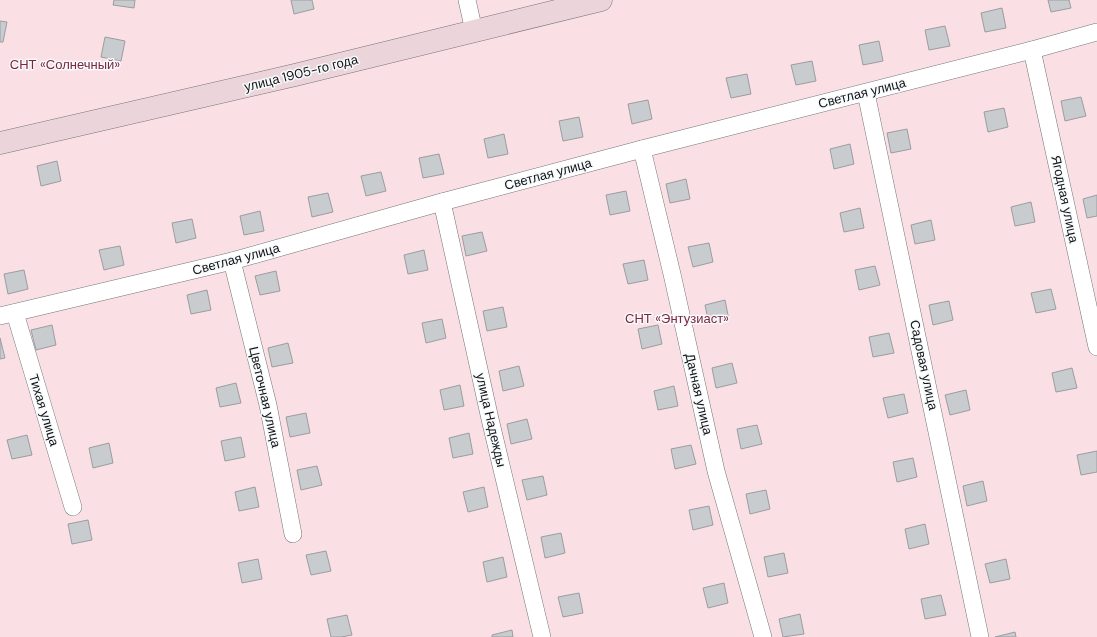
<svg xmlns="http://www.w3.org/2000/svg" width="1097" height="637" font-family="'DM Sans',sans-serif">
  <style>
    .green { fill: #fadfe4 }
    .building { fill: #c9cccf; stroke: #9b9da0 }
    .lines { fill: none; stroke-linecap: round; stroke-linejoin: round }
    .street-casing { stroke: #737678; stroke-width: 18 }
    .secondary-casing { stroke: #737678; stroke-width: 23 }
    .street { stroke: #fff; stroke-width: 17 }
    .secondary { stroke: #ecd5da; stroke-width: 22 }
    .labels { text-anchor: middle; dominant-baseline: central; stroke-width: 3; stroke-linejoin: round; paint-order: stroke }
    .park-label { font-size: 13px; fill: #7d263f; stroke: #f7fafc }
    .street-label { font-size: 13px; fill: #111213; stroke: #f7fafc }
  </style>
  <rect width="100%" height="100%" fill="#f7fafc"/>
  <rect class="green" x="0" y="0" width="1097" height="637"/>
  <g class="building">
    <polygon points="114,0 135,0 134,8 113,5"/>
    <polygon points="291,0 312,0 314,9 294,14"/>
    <polygon points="1048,0 1069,0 1071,8 1051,12"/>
    <polygon points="1002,8 1006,28 985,32 981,13"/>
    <polygon points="0,21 7,22 3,42 0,42"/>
    <polygon points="945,26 950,46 929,50 925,30"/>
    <polygon points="105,37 125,41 121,61 101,57"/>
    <polygon points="879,41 883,61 863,65 859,45"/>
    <polygon points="812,61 816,81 796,85 791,65"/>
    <polygon points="747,74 751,94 731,98 726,78"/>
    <polygon points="1081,97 1086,116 1065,121 1061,101"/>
    <polygon points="648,100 652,119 632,124 628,104"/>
    <polygon points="1004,108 1008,127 988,132 984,112"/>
    <polygon points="579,117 583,137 563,141 559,121"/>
    <polygon points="907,129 911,149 891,153 887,133"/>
    <polygon points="504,134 508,154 488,158 484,139"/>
    <polygon points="850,144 854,164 834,169 830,149"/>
    <polygon points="439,154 444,174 423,178 419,158"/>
    <polygon points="57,161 61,181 41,186 37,166"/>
    <polygon points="381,172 386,191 366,196 361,176"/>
    <polygon points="686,179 690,199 670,203 666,184"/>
    <polygon points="626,191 630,211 610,215 606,195"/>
    <polygon points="328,193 333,212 312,217 308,197"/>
    <polygon points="1097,195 1097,216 1087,218 1083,199"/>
    <polygon points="1031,202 1035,222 1015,226 1011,207"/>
    <polygon points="860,208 864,228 844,232 840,213"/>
    <polygon points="260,211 264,231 244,235 240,216"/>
    <polygon points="192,219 196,238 176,243 172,223"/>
    <polygon points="931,220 935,240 915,244 911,225"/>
    <polygon points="482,232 487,251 466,256 462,236"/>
    <polygon points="709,243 713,262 693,267 688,247"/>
    <polygon points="120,246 124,265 104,270 99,250"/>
    <polygon points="424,250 428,270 408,274 404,255"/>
    <polygon points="644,260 648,280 628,284 623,264"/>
    <polygon points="875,266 880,285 859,290 855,270"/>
    <polygon points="24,270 28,289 8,294 4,274"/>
    <polygon points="276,271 280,291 260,295 255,276"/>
    <polygon points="1051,289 1056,309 1036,313 1031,293"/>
    <polygon points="207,290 211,310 191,314 187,295"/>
    <polygon points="725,300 729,320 709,324 705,305"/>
    <polygon points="949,301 953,320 933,325 929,305"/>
    <polygon points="503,307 507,327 487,331 483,311"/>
    <polygon points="442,319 446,338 426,343 422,323"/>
    <polygon points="52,325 56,345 36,350 31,330"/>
    <polygon points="658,325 662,344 642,349 638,329"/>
    <polygon points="889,333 894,353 873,357 869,337"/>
    <polygon points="0,338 5,358 0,359"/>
    <polygon points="288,343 293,363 272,367 268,348"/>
    <polygon points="732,363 737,383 716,388 712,368"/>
    <polygon points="519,366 524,386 503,391 499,371"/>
    <polygon points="1072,368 1077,388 1056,392 1052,373"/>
    <polygon points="236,383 241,403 220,407 216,388"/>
    <polygon points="460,385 464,406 444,410 440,390"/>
    <polygon points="674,386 678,406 658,410 654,391"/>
    <polygon points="966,390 970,410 950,415 945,395"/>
    <polygon points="904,394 908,413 888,418 883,398"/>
    <polygon points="306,413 310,433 290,437 286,417"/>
    <polygon points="527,419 532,439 511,444 507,424"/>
    <polygon points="757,425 762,444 741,449 737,429"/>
    <polygon points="469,433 473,454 453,458 449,438"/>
    <polygon points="27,435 32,455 12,459 7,440"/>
    <polygon points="241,437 245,457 225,461 221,441"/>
    <polygon points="109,443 113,463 93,468 89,448"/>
    <polygon points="691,445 696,464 675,469 671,449"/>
    <polygon points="1097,451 1097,472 1081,475 1077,455"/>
    <polygon points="913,458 917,477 897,482 893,462"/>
    <polygon points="317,466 322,485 301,490 297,470"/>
    <polygon points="543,476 547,495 527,500 522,480"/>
    <polygon points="983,481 987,501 967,506 963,486"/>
    <polygon points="255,487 259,507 239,511 235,492"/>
    <polygon points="484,487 488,507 468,512 463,492"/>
    <polygon points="766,490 770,509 750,514 746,494"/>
    <polygon points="709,506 713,525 693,530 689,510"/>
    <polygon points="88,520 92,540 72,544 68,524"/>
    <polygon points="925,524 929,544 909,549 905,529"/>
    <polygon points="561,533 565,553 545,558 541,537"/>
    <polygon points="326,551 331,571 311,575 306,555"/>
    <polygon points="784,553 788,573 768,577 764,557"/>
    <polygon points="503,557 507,577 487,582 483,562"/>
    <polygon points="258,559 262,579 242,583 238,563"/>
    <polygon points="1006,559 1010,579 990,583 985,564"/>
    <polygon points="724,583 728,603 708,608 703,588"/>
    <polygon points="579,593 583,613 563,617 558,597"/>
    <polygon points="941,595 946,615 925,619 921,599"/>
    <polygon points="800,614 804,634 783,637 779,619"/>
    <polygon points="347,615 352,635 341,637 331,637 327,619"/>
    <polygon points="512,630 513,637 492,637 492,635"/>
    <polygon points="1015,632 1016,637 995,637"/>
  </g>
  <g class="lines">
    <g class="street-casing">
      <g id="street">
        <polyline points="467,0 474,31"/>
        <polyline points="1032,50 1097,347"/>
        <polyline points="866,93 980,637"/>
        <polyline points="642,149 672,274 716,471 763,637"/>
        <polyline points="442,202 490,419 542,637"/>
        <polyline points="232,261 268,405 293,534"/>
        <polyline points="15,313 73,507"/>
        <polyline points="0,316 232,261 442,202 642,149 1032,50 1097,32"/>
      </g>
    </g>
    <g class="secondary-casing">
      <polyline id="secondary" points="0,143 295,75 601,0"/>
    </g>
    <use href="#street" class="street"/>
    <use href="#secondary" class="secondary"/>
  </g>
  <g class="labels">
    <g class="park-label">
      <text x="65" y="64">СНТ «Солнечный»</text>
      <text x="677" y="318">СНТ «Энтузиаст»</text>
    </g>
    <g class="street-label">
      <text transform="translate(301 73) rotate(-14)">улица 1905-го года</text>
      <text transform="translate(862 93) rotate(-14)">Светлая улица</text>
      <text transform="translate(548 174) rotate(-15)">Светлая улица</text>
      <text transform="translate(1065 199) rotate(78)">Ягодная улица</text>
      <text transform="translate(236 259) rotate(-15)">Светлая улица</text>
      <text transform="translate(924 365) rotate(78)">Садовая улица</text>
      <text transform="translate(699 394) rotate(77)">Дачная улица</text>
      <text transform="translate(265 397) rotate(77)">Цветочная улица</text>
      <text transform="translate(44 410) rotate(73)">Тихая улица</text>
      <text transform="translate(491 420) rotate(77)">улица Надежды</text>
    </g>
  </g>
</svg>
